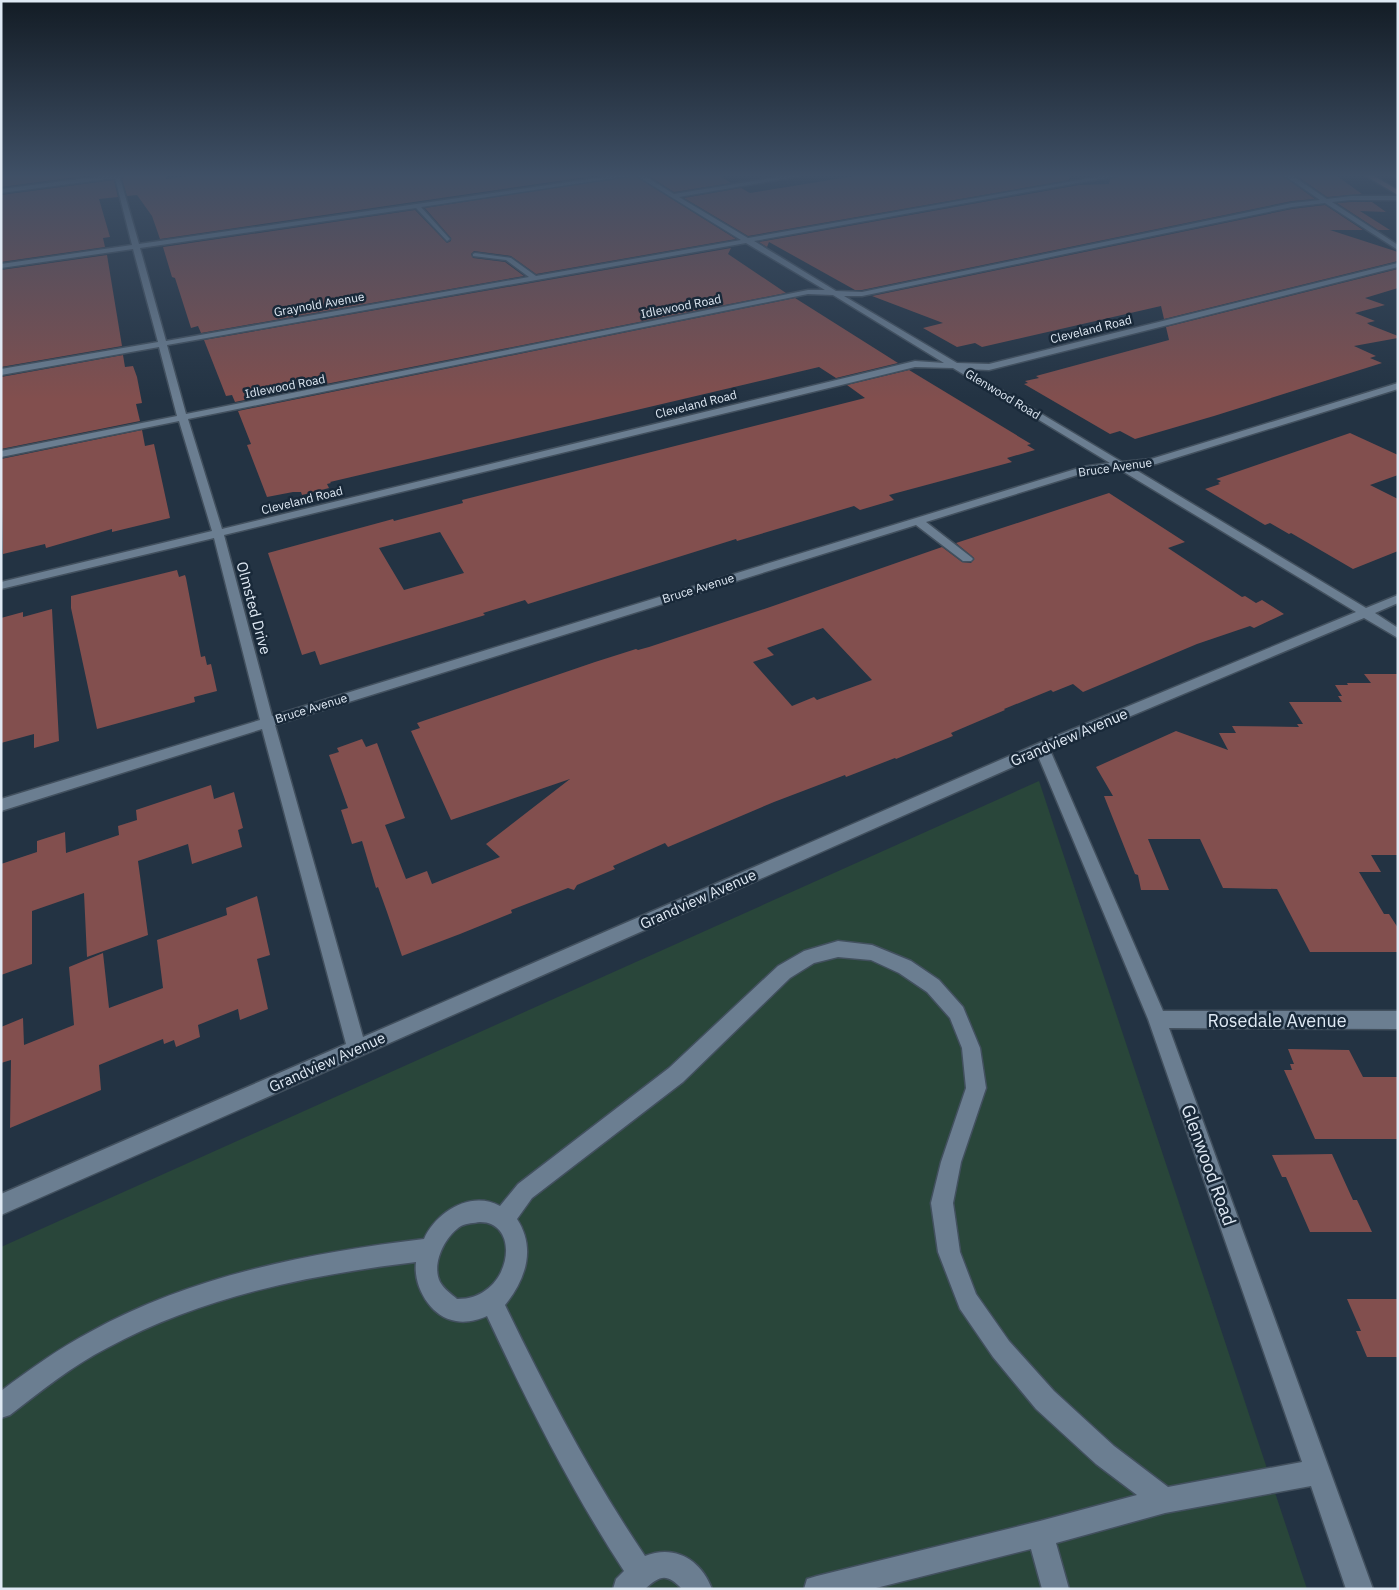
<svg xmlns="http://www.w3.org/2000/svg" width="1399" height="1590" font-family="'IBM Plex Sans',sans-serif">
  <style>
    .green { fill: #29463a }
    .building { fill: #824f4e; fill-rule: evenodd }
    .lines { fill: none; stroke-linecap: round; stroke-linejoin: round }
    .minor-casing { stroke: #42505e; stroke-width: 3 }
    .major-casing { stroke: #42505e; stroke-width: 3 }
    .minor { fill: #6b7e91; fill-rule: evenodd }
    .major { fill: #ad7f82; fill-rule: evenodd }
    .labels { text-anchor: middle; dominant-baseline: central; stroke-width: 5; stroke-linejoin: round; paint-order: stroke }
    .far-street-label { font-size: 12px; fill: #dfe9f4; stroke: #192939 }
    .street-label { font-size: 15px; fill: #dfe9f4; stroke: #192939 }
    .near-street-label { font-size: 18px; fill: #dfe9f4; stroke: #192939 }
  </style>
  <rect width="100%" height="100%" fill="#233343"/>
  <polygon class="green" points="1039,781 1307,1589 1,1589 1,1247"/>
  <g class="building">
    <polygon points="1,176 84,176 1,187"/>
    <polygon points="125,176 166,176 166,179 187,176 593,176 160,239 152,216 137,195 127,196 122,179"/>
    <polygon points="630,176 635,176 736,239 536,274 511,256 474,251 471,254 473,258 505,262 524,276 201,333 198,326 191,328 175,278 172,277 163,247 415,210 447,243 451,241 451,238 425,208"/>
    <polygon points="649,176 720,176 731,183 674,192"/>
    <polygon points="855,176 1069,176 1069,180 748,236 684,198 741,188 750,193"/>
    <polygon points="1119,176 1283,176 1315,199 1292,201 862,290 855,290 769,242 767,247 759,242 1079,185 1109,184 1110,179"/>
    <polygon points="1297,176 1337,176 1362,194 1327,197"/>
    <polygon points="114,180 118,197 99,199 110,237 103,238 105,247 1,262 1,195"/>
    <polygon points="1351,202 1372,202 1386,212 1360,211 1390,230 1378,230 1337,203"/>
    <polygon points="1325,205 1363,230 1330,230 1398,252 1398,261 1164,319 1161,306 982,347 975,343 957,347 923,328 943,323 872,296 1292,209"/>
    <polygon points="731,248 728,254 786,293 235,402 232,395 226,396 204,340"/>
    <polygon points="107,255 122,346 1,367 1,270"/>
    <polygon points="1398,269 1398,288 1365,298 1385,305 1355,313 1375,321 1367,323 1370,325 1398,336 1398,338 1354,346 1376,356 1370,358 1382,363 1214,416 1135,439 1120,431 1110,434 1024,384 1028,383 1025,381 1039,378 1036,376 1169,340 1166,327"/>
    <polygon points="795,298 898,363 836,378 819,367 330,482 331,483 327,484 329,488 302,495 301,492 293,492 267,497 247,445 251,444 238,411"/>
    <polygon points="123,355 125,367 133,366 137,377 142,403 136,404 140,421 1,449 1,377"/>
    <path d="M 909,370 L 1031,444 L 1027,445 L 1035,450 L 1007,458 L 1012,462 L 889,495 L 894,500 L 860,510 L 854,506 L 737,541 L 736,539 L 528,604 L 525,600 L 483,613 L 485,615 L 482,616 L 320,665 L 315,651 L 302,655 L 268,553 L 393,519 L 394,521 L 463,503 L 462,500 L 865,398 L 847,385 ZM 440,532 L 464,573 L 404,590 L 379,548 Z"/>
    <polygon points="142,430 145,446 154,444 170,518 112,532 112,529 46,548 45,544 3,554 1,459"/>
    <polygon points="1350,433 1398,455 1398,475 1370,485 1398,499 1398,551 1353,569 1291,533 1289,534 1270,523 1265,525 1205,489 1220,484 1218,483 1221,481 1216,479"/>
    <path d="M 1109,493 L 1185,542 L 1168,548 L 1242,597 L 1245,596 L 1256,603 L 1262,600 L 1284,614 L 1254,628 L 1250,626 L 1197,644 L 1083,692 L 1073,684 L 1053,692 L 1051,690 L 1004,709 L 1005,710 L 951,733 L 953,736 L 896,759 L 895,758 L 846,777 L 845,775 L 774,802 L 668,847 L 665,843 L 613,866 L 615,869 L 577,885 L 574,890 L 568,888 L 511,910 L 512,913 L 460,934 L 402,956 L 387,912 L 378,887 L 376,888 L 362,841 L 352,844 L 341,810 L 348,808 L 329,755 L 339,752 L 337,748 L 362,739 L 366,747 L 377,743 L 405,818 L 385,825 L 406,879 L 427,871 L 432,884 L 500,857 L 486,844 L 570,779 L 451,820 L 411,731 L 420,728 L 417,723 L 595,662 L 636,649 L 638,650 L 649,647 L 773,606 L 942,547 L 962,562 L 971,563 L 974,558 L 956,543 ZM 823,628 L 872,680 L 817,700 L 814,697 L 792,706 L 753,662 L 774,655 L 767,648 Z"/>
    <polygon points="177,570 179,577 185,575 186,578 201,657 205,656 207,665 211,664 217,691 194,697 195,702 97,729 71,608 71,596"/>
    <polygon points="52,609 59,741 34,748 34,734 1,743 1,618 23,612 23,617"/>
    <polygon points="1364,674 1398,674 1398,855 1371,855 1381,872 1359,872 1384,914 1389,914 1398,928 1398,952 1310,952 1277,889 1223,888 1200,839 1148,839 1169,890 1141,890 1138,875 1135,874 1104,796 1113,796 1096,767 1176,731 1228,750 1219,733 1236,733 1232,726 1299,727 1297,724 1303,724 1289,702 1342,702 1338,696 1342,696 1335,685 1348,685 1347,683 1371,683"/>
    <polygon points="211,785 214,799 234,792 243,828 238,830 242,847 192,864 188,844 138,861 148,935 87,957 84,893 32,911 32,964 1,975 1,864 37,852 37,841 65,832 66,853 119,835 118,826 137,820 136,810"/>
    <polygon points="257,896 270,955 257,959 268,1009 240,1020 238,1009 198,1025 200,1037 176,1047 174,1040 164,1044 163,1039 99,1065 101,1090 10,1128 11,1060 1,1063 1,1027 23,1018 24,1045 74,1025 69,967 103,953 109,1008 163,988 157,940 227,915 226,908"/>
    <polygon points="1288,1049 1349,1050 1363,1077 1398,1077 1398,1139 1315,1139 1284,1070 1292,1070 1290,1064 1294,1064"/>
    <polygon points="1332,1154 1353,1200 1357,1200 1372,1232 1310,1232 1286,1177 1282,1177 1272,1155"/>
    <polygon points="1347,1299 1398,1299 1398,1357 1367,1357 1356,1331 1361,1331"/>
  </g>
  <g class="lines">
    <g class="minor-casing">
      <path id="minor" d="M 103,176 L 123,176 L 120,178 L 139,244 L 610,176 L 628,176 L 421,207 L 449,238 L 450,239 L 447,241 L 416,208 L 140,248 L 166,341 L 529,277 L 506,260 L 473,256 L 473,254 L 475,253 L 511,258 L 536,276 L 741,240 L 637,176 L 645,176 L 674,194 L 783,176 L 800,176 L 679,197 L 748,238 L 1101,176 L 1117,176 L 754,241 L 836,291 L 862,292 L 1292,203 L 1320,200 L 1285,176 L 1293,176 L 1327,199 L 1351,196 L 1398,196 L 1398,200 L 1351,200 L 1332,202 L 1398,245 L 1398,250 L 1325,203 L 1292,207 L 862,296 L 844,296 L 957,363 L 989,364 L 1398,263 L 1398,267 L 989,370 L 966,369 L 1122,462 L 1151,459 L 1398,383 L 1398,389 L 1156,464 L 1131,467 L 1366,608 L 1398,595 L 1398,603 L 1375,613 L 1398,628 L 1398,638 L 1364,618 L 1050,750 L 1163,1011 L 1398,1011 L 1398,1029 L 1169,1028 L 1373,1589 L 1346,1589 L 1311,1486 L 1165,1513 L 1056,1543 L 1069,1589 L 1042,1589 L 1031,1549 L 872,1589 L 804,1589 L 807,1579 L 817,1576 L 1040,1521 L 1137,1495 L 1096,1464 L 1036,1409 L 993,1357 L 960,1309 L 938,1252 L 931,1203 L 941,1162 L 966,1088 L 962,1048 L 950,1018 L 927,992 L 899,973 L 871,960 L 838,957 L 814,963 L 790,978 L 683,1082 L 532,1198 L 517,1219 C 536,1248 526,1279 505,1305 C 547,1392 591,1476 645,1556 C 675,1544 701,1560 712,1589 L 682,1589 C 667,1573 660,1575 645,1589 L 613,1589 L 616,1579 L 624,1571 C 571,1490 528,1404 487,1316 C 478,1320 466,1323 456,1321 C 430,1317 413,1286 416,1262 C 309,1275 203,1296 107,1348 C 72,1366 41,1391 10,1415 L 1,1418 L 1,1391 C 30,1369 58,1349 90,1332 C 193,1275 309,1253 424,1239 C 436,1212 471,1190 500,1206 L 518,1184 L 669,1068 L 778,966 L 804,951 L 838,941 L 872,945 L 911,961 L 939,980 L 963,1007 L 980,1048 L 986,1088 L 961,1162 L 953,1203 L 960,1252 L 976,1294 L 1009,1341 L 1054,1391 L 1114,1446 L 1168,1487 L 1302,1462 L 1148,1019 L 1038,756 L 1,1215 L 1,1194 L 346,1044 L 262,729 L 1,811 L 1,799 L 260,720 L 214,538 L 1,589 L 1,582 L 212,531 L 179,421 L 1,457 L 1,451 L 177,416 L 159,347 L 1,375 L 1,369 L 158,342 L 133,249 L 1,268 L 1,264 L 132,245 L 115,178 L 1,193 L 1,189 ZM 746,243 L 825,290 L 808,290 L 186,414 L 167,345 ZM 808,294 L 833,295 L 944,363 L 915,361 L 222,529 L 188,419 ZM 915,367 L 953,368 L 1110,463 L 1082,467 L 272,716 L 224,535 ZM 1119,469 L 1356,612 L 1037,744 L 363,1037 L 275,725 L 916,525 L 963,561 L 971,561 L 973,559 L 971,557 L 926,522 L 1087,472 ZM 480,1222 C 523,1222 511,1300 457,1299 C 451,1294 444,1289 440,1282 C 431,1264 445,1236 461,1226 C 467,1223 474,1223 480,1222 Z"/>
    </g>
    <g class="major-casing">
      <g id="major">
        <polygon points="1366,176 1374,176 1398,190 1398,195"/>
        <polygon points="1394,176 1398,176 1398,179"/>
      </g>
    </g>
    <use href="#minor" class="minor"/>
    <use href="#major" class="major"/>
  </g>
  <linearGradient id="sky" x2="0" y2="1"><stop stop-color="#131c25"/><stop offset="0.44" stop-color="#3f5066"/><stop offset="1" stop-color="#3f5066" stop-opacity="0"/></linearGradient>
  <rect width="1399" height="399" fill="url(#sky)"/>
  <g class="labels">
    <g class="far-street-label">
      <text transform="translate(319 304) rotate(-10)">Graynold Avenue</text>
      <text transform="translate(681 306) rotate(-11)">Idlewood Road</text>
      <text transform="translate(1091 329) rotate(-14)">Cleveland Road</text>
      <text transform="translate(285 386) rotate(-11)">Idlewood Road</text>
      <text transform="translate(1003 394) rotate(31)">Glenwood Road</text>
      <text transform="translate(696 404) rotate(-14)">Cleveland Road</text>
      <text transform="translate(1115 467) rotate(-8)">Bruce Avenue</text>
      <text transform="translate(302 500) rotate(-14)">Cleveland Road</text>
      <text transform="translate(698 588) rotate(-17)">Bruce Avenue</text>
      <text transform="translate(311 708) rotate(-17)">Bruce Avenue</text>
    </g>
    <g class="street-label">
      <text transform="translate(254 608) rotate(75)">Olmsted Drive</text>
      <text transform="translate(1069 737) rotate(-23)">Grandview Avenue</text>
      <text transform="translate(698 899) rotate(-24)">Grandview Avenue</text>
      <text transform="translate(327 1062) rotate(-24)">Grandview Avenue</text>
    </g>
    <g class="near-street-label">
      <text x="1277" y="1020">Rosedale Avenue</text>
      <text transform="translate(1209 1165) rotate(70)">Glenwood Road</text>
    </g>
  </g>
  <rect width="1399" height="1590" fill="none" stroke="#dfe9f4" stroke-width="5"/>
</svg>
